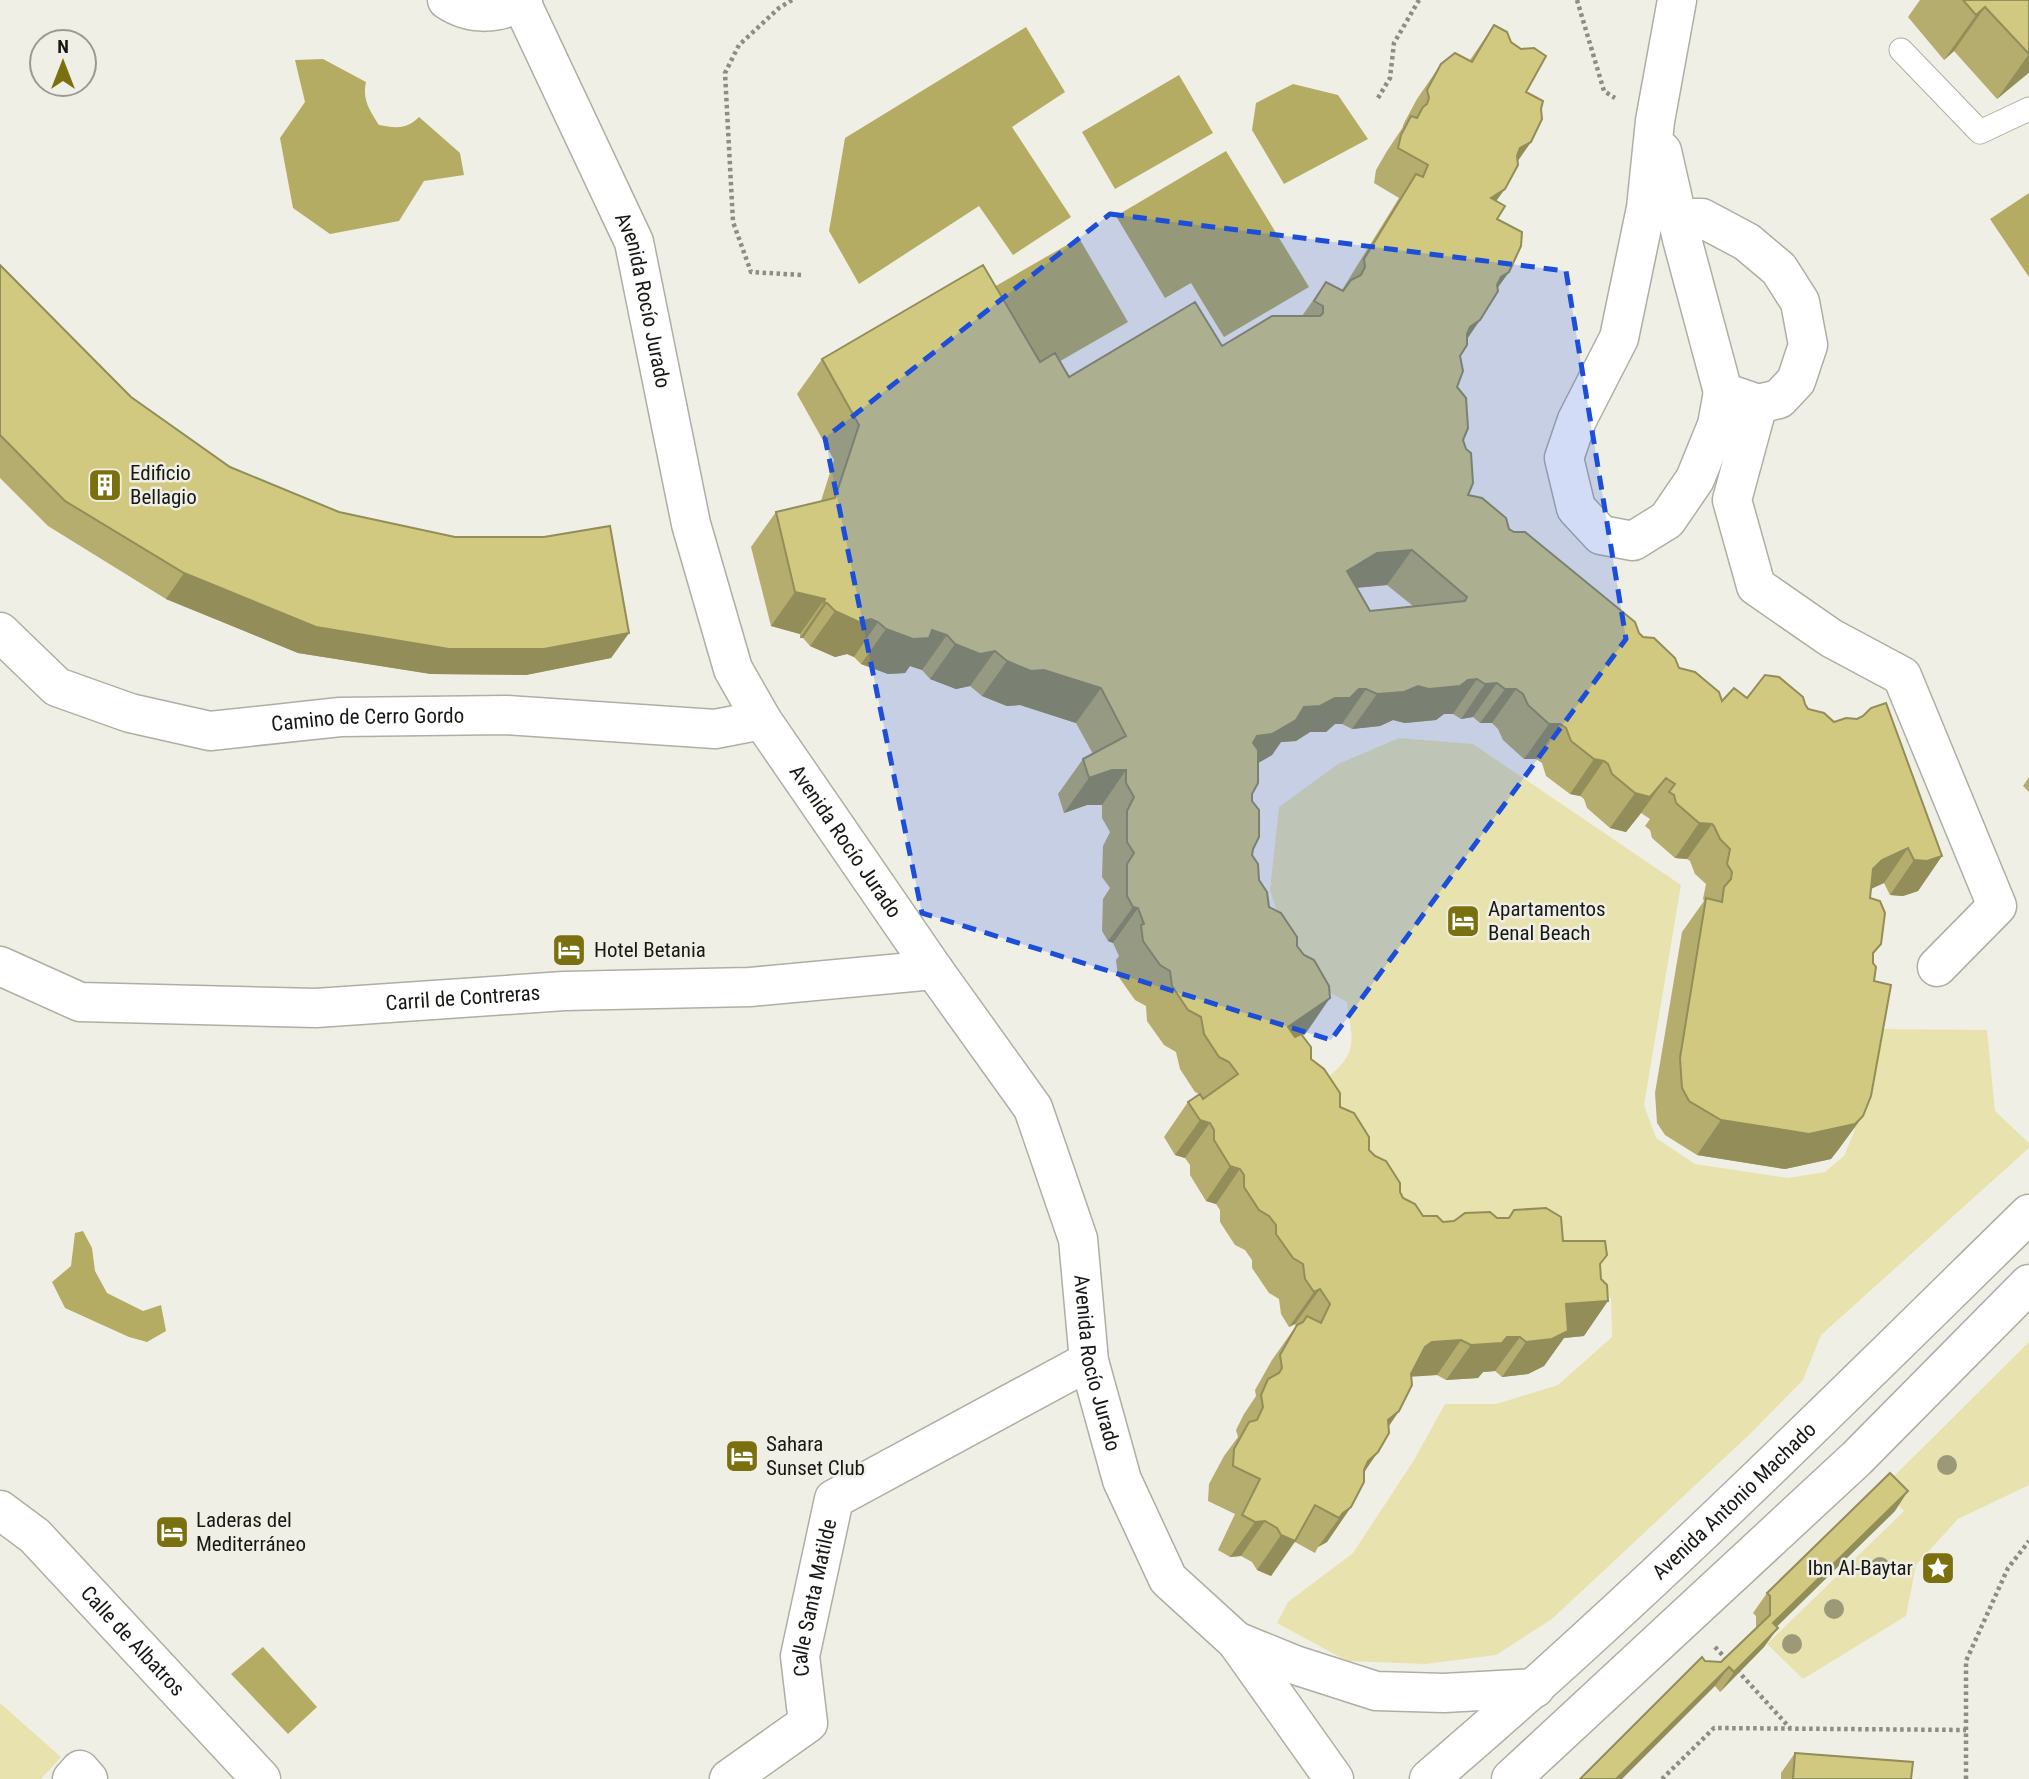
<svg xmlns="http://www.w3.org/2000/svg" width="2029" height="1779" font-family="'Roboto Condensed',sans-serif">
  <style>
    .green { fill: #e8e3ae }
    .water { fill: #b4ac62 }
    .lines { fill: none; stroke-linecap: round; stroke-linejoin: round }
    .service-casing { stroke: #aeaea5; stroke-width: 25 }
    .minor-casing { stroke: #aeaea5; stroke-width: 41 }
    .primary-casing { stroke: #aeaea5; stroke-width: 41 }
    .path { stroke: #8d8d86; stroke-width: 4.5; stroke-dasharray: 3.5 3.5; stroke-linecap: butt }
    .service { stroke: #fff; stroke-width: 23 }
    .minor { stroke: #fff; stroke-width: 38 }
    .primary { stroke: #fff; stroke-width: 38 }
    .tree { fill: #9c9976 }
    .wall { fill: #b4ad6d; fill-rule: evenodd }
    .shaded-wall { fill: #928d59 }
    .building { fill: #d1c97f; stroke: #928d59; stroke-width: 2; fill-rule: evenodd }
    .marked { fill: #1d4ed8; fill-opacity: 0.2; stroke: #1d4ed8; stroke-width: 5; stroke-dasharray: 14 9; stroke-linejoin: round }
    .labels { text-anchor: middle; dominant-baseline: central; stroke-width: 5; stroke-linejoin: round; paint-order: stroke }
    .street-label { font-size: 21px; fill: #181815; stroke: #f0efe6 }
    .poi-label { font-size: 21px; fill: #181815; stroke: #f0efe6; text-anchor: start }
  </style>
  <rect width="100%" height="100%" fill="#f0efe6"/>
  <g class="green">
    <path d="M 1399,738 L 1473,744 L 1681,885 L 1644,1105 L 1656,1138 L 1695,1164 L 1788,1178 L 1825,1172 L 1844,1156 L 1854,1132 L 1873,1029 L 1987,1030 L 1995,1111 L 2029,1143 L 2029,1148 L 1821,1335 L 1803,1380 L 1750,1434 L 1552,1619 L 1496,1655 L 1426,1664 L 1347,1661 L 1277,1623 L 1288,1602 L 1353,1553 L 1414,1460 L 1445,1404 L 1496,1404 L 1558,1385 L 1612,1337 L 1611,1299 L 1596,1270 L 1438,1247 L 1322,1082 C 1359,1053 1353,1045 1347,1002 L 1329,992 L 1293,961 L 1270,890 L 1279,807 L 1338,764 Z"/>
    <polygon points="2029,1342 2029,1485 1958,1519 1916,1565 1906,1616 1803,1679 1767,1644 1904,1511 1882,1488"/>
    <polygon points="0,1703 61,1757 41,1779 0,1779"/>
  </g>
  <g class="water">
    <polygon points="1026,27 1065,92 1012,127 1071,217 1013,255 979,206 859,284 829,231 845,138"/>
    <path d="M 323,59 L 366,82 C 362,99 370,111 379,125 C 395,128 406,130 419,117 L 460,153 L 464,175 L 424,181 L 399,221 L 330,234 L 293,208 L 280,138 L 305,102 L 295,60 Z"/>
    <polygon points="1179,75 1213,133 1115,189 1082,132"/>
    <polygon points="1293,84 1338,95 1368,139 1284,184 1252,130 1256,103"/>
    <polygon points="1226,151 1309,287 1224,337 1191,283 1165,298 1116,216"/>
    <polygon points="2029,193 2029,277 1990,219"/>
    <polygon points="1079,238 1128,322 1043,371 994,287"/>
    <polygon points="83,1231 92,1248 95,1271 107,1293 143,1311 161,1305 166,1331 147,1342 129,1337 65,1308 52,1282 71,1266 75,1233"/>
    <polygon points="263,1647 317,1707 288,1734 231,1674"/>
  </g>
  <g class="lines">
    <g class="service-casing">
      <polyline id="service" points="1901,50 1980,132 2029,109"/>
    </g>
    <g class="minor-casing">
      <g id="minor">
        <path d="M 447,0 C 471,16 499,15 523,0"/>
        <polyline points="1677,0 1655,121 1646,208 1619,338 1577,420 1564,458 1576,508 1601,535 1633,541 1667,520 1695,479 1717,425 1723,392"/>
        <path id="s1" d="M 521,2 L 634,242 L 691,524 L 733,669 L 762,720 L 934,970 L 1033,1108 L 1078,1239 L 1089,1361 L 1122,1480 L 1168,1579 L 1236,1641"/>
        <polyline points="1662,151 1682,239 1723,392 1758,404 1779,399 1796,381 1808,345 1800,302 1779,269 1747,242 1702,218 1691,218 1682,239"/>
        <polyline points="1758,404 1732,500 1756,586 1831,638 1902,676 1997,906 1937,967"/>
        <path id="s2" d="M 0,632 L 57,687 L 130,713 L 210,731 L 340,717 L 506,715 L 715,729 L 762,720"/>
        <path id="s3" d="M 0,966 L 80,1002 L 316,1008 L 564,991 L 750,987 L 934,970"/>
        <path id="s4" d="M 0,1510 L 35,1536 L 261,1779"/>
        <polyline points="72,1779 80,1770 88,1779"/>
        <path id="s5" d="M 729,1779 L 808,1723 L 800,1656 L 834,1499 L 1089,1361"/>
        <polyline points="1334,1779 1236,1641 1295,1665 1376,1691 1444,1693 1535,1688"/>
      </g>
    </g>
    <g class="primary-casing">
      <g id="primary">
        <path id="s6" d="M 1429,1779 C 1638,1601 1833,1406 2029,1214"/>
        <polyline points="1511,1779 1857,1458 2029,1284"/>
      </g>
    </g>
    <g class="path">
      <polyline points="792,0 779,8 739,45 725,73 733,222 751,272 801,275"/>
      <polyline points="1577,0 1604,91 1615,98"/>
      <polyline points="1378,98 1390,78 1394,43 1419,0"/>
      <polyline points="1715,1647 1728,1661"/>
      <polyline points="1737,1670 1790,1728"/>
      <polyline points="1662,1779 1714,1728 1966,1730"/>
      <polyline points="1966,1779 1966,1661 2008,1568 2029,1541"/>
    </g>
    <use href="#service" class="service"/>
    <use href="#minor" class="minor"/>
    <use href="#primary" class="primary"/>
  </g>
  <g class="tree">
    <circle cx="1947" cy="1465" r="10"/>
    <circle cx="1880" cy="1567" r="10"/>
    <circle cx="1834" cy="1609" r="10"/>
    <circle cx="1792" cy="1644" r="10"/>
  </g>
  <g class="wall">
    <polygon points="1920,0 2029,0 2029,73 1997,99 1954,51 1944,60 1908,17"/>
    <path d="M 1494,25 L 1526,92 L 1531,142 L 1518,161 L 1496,201 L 1497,219 L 1509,272 L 1497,288 L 1480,320 L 1467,339 L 1460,356 L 1457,387 L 1468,495 L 1639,633 L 1679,668 L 1722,701 L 1747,698 L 1805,704 L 1942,856 L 1918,891 L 1903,896 L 1890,895 L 1884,883 L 1871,889 L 1870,898 L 1873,956 L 1863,1116 L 1838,1150 L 1831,1159 L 1785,1169 L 1697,1155 L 1665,1135 L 1657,1123 L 1655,1093 L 1682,932 L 1704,901 L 1703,899 L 1706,884 L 1695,874 L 1690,861 L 1687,859 L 1675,858 L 1652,838 L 1650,830 L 1645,826 L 1650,819 L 1641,813 L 1626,832 L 1610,828 L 1587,808 L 1584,799 L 1580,796 L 1570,794 L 1546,776 L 1542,763 L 1536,759 L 1524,759 L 1503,740 L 1498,729 L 1492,723 L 1480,723 L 1473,717 L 1461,719 L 1453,714 L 1444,714 L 1436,720 L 1405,723 L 1393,720 L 1380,726 L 1352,729 L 1342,724 L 1335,724 L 1326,732 L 1310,732 L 1296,741 L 1281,742 L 1272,755 L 1258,763 L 1252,794 L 1252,855 L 1259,880 L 1269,907 L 1306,1033 L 1302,1035 L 1311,1059 L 1340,1107 L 1369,1150 L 1400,1192 L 1403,1198 L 1423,1216 L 1443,1222 L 1497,1218 L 1563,1241 L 1600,1264 L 1584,1336 L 1564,1338 L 1544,1366 L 1528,1374 L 1502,1377 L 1495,1371 L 1483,1372 L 1478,1378 L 1446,1380 L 1437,1375 L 1411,1376 L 1399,1411 L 1389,1426 L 1364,1473 L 1351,1507 L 1327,1542 L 1318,1547 L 1315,1553 L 1295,1542 L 1271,1576 L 1257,1570 L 1252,1562 L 1241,1556 L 1230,1557 L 1218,1550 L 1235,1514 L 1208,1501 L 1209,1484 L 1224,1456 L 1238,1437 L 1236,1430 L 1244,1414 L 1256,1396 L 1255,1390 L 1272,1360 L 1296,1326 L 1295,1324 L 1289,1327 L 1281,1314 L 1279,1299 L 1269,1293 L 1252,1268 L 1252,1260 L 1245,1250 L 1235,1245 L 1220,1222 L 1220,1210 L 1216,1204 L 1206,1201 L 1190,1175 L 1190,1165 L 1185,1158 L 1175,1155 L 1164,1137 L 1188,1102 L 1199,1094 L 1195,1092 L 1180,1069 L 1176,1052 L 1164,1045 L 1147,1021 L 1146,1006 L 1135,1000 L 1118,976 L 1116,960 L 1119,956 L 1113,943 L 1108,941 L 1102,931 L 1103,899 L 1110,888 L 1102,877 L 1103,846 L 1110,832 L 1102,818 L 1102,805 L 1087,805 L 1064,813 L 1058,794 L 1083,759 L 1093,754 L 1076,723 L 1020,705 L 1007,706 L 982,696 L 970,686 L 956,689 L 930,679 L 922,670 L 910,666 L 905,673 L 888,674 L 861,664 L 854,657 L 847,654 L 835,657 L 810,646 L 803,638 L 800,638 L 800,634 L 771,626 L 751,547 L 776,512 L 821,501 L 834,460 L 797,394 L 822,359 L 1040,362 L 1069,377 L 1222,346 L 1302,316 L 1326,282 L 1342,290 L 1399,198 L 1374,183 L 1376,170 L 1387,151 L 1403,127 L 1403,125 L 1417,99 L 1441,64 L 1470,60 ZM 1387,585 L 1413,606 L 1370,611 L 1356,588 Z"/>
    <polygon points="0,265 131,397 230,467 629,633 611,658 526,675 431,674 298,653 166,599 48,526 0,478"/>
    <polygon points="2029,777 2029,792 2023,786"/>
    <polygon points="1895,1511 1777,1626 1764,1647 1720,1692 1715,1686 1705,1661 1721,1662 1756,1628 1756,1616 1753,1613 1767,1593"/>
    <polygon points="1795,1753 1911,1779 1781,1779 1781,1773"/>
  </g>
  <g class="shaded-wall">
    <polygon points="1985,7 1954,51 1944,60 1976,15"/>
    <polygon points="2029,54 2029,72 1997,99"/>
    <polygon points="1531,142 1506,177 1520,148"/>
    <polygon points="1505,189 1480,223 1491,198"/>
    <polygon points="1509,272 1484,307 1501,277"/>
    <polygon points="1480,320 1456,355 1470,327"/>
    <polygon points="1412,550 1387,585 1353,588 1347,571 1377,553"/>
    <polygon points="184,573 629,633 611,658 526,675 431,674 298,653 166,599"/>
    <polygon points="795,592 825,599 800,634 771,626"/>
    <polygon points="824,603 827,603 803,638 800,638"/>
    <polygon points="835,611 878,622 854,657 847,654 835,657 810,646"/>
    <polygon points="886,629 932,630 947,635 922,670 910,666 905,673 888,674 861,664"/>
    <polygon points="955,644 995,651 970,686 956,689 930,679"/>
    <polygon points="1007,661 1044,670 1101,688 1076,723 1020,705 1007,706 982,696"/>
    <polygon points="1477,679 1453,714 1444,714 1436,720 1405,723 1393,720 1380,726 1352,729 1377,694 1418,686"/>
    <polygon points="1497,683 1473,717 1461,719 1485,684"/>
    <polygon points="1359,689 1366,689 1342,724 1335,724 1326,732 1310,732 1296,741 1281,742 1272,755 1248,769 1233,771 1257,736 1304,707"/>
    <polygon points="1505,689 1516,689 1492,723 1480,723"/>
    <polygon points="1549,724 1560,724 1536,759 1524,759"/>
    <polygon points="1594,759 1604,761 1580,796 1570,794"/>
    <polygon points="1112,770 1126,770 1102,805 1087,805 1064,813 1089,778"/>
    <polygon points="1666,778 1641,813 1626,832 1610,828 1635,793"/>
    <polygon points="1699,823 1712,824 1687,859 1675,858"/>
    <polygon points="1908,848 1884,883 1857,895 1873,869 1882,860"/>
    <polygon points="1942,856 1918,891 1903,896 1890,895 1914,860"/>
    <polygon points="1133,907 1138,908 1113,943 1108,941"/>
    <polygon points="1330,998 1306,1033 1264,1062 1288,1027"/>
    <polygon points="1863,1116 1838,1150 1831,1159 1785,1169 1697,1155 1721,1120"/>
    <polygon points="1200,1120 1210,1123 1185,1158 1175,1155"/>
    <polygon points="1230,1166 1240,1169 1216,1204 1206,1201"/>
    <polygon points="1320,1289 1295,1324 1289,1327 1314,1292"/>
    <polygon points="1608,1301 1584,1336 1564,1338 1544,1366 1528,1374 1502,1377 1526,1342 1566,1304"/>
    <polygon points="1507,1337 1520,1337 1495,1371 1483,1372 1478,1378 1446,1380 1471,1345"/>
    <polygon points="1461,1340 1437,1375 1407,1377 1425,1347 1432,1342"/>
    <polygon points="1399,1411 1375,1446 1388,1420"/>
    <polygon points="1378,1452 1354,1487 1368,1461"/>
    <polygon points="1908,1491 1895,1511 1760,1643 1773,1623"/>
    <polygon points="1351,1507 1327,1542 1318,1547 1343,1513"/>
    <polygon points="1265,1521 1241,1556 1230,1557 1255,1522"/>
    <polygon points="1281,1535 1295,1541 1271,1576 1257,1570"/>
    <polygon points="1778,1628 1764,1647 1720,1692 1734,1672"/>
    <polygon points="1729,1667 1715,1686 1622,1779 1616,1779"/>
  </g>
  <g class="building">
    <polygon points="1963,0 2029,0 2029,54 1985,7 1976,15"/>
    <path d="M 1494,25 L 1507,32 L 1511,42 L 1521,49 L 1534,48 L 1546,56 L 1526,92 L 1543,101 L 1541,109 L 1542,119 L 1531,142 L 1520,148 L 1517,156 L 1518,165 L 1505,189 L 1491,198 L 1505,206 L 1497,219 L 1522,232 L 1521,246 L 1509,272 L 1501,277 L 1497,285 L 1498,291 L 1480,320 L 1470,327 L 1467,334 L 1467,345 L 1460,356 L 1463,371 L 1457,387 L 1466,398 L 1468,428 L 1463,440 L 1466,449 L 1471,453 L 1473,483 L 1468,495 L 1482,498 L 1506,518 L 1509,529 L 1514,532 L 1525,532 L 1635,622 L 1639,633 L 1643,637 L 1654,638 L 1675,658 L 1679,668 L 1695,672 L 1719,692 L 1722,701 L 1734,688 L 1747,698 L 1765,675 L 1779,677 L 1803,697 L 1805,704 L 1808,709 L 1824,713 L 1834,722 L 1846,718 L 1857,719 L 1863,716 L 1871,708 L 1886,703 L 1942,856 L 1927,861 L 1914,860 L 1908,848 L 1882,860 L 1873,869 L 1870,898 L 1880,901 L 1885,913 L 1881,944 L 1873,953 L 1873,963 L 1876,967 L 1874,981 L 1891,985 L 1871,1096 L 1863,1116 L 1855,1124 L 1809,1134 L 1721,1120 L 1689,1101 L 1682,1088 L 1680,1058 L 1706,898 L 1722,902 L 1724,887 L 1731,879 L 1732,872 L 1727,864 L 1730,849 L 1720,839 L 1714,826 L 1712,824 L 1699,823 L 1676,803 L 1674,795 L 1669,792 L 1675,784 L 1666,778 L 1650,797 L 1635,793 L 1612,774 L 1608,764 L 1604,761 L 1594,759 L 1571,741 L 1566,728 L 1560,724 L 1549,724 L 1528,705 L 1523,694 L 1516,689 L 1505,689 L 1497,683 L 1485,684 L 1477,679 L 1468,680 L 1460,686 L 1429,689 L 1418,686 L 1404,692 L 1377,694 L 1366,689 L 1359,689 L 1350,698 L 1335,698 L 1320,706 L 1304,707 L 1296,720 L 1272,734 L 1257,736 L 1253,743 L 1258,750 L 1258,783 L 1252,794 L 1252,801 L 1259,810 L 1259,837 L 1253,849 L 1252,855 L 1258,864 L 1259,880 L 1267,892 L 1269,907 L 1281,913 L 1297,937 L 1297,946 L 1304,955 L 1314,960 L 1329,986 L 1330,998 L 1288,1027 L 1295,1037 L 1301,1034 L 1311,1047 L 1311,1059 L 1324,1069 L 1340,1093 L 1340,1107 L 1354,1113 L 1369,1137 L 1369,1150 L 1375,1156 L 1386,1161 L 1400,1183 L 1400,1192 L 1403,1198 L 1415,1204 L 1423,1216 L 1437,1216 L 1443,1222 L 1454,1221 L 1465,1213 L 1490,1212 L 1497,1218 L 1509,1218 L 1514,1210 L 1546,1208 L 1561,1217 L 1563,1241 L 1605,1241 L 1607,1255 L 1600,1264 L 1601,1279 L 1607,1285 L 1608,1301 L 1566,1304 L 1568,1331 L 1552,1339 L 1526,1342 L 1520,1337 L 1507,1337 L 1502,1343 L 1471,1345 L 1461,1340 L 1432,1342 L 1425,1347 L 1411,1374 L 1412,1385 L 1399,1411 L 1388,1420 L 1389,1433 L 1378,1452 L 1368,1461 L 1364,1470 L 1364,1482 L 1351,1507 L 1343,1513 L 1339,1518 L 1315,1505 L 1295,1541 L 1281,1535 L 1277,1528 L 1265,1521 L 1255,1522 L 1242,1515 L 1260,1479 L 1233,1466 L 1234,1449 L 1249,1422 L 1257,1420 L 1263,1407 L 1261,1395 L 1268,1379 L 1279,1373 L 1282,1368 L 1280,1355 L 1297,1325 L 1303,1322 L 1307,1316 L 1321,1323 L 1330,1304 L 1320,1289 L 1314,1292 L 1305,1279 L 1303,1264 L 1293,1258 L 1276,1234 L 1276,1225 L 1269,1216 L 1259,1210 L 1244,1187 L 1244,1175 L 1240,1169 L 1230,1166 L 1214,1140 L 1214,1130 L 1210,1123 L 1200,1120 L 1188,1102 L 1200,1094 L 1203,1099 L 1238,1074 L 1229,1062 L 1219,1057 L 1204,1034 L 1201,1017 L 1188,1010 L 1172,986 L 1170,971 L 1160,965 L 1143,941 L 1141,925 L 1144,924 L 1138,908 L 1133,907 L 1127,896 L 1127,864 L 1134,853 L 1127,842 L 1127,811 L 1134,797 L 1126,783 L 1126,770 L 1112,770 L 1089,778 L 1083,759 L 1126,736 L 1101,688 L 1044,670 L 1031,671 L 1007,661 L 995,651 L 980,654 L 955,644 L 947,635 L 932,630 L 929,638 L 913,639 L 886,629 L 878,622 L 871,619 L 859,622 L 835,611 L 827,603 L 824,603 L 825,599 L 795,592 L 776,512 L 835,498 L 859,425 L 822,359 L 983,265 L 1040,362 L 1055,353 L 1069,377 L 1195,302 L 1222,346 L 1272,316 L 1320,316 L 1323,313 L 1323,306 L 1314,301 L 1326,282 L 1343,291 L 1351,280 L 1361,275 L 1365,267 L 1364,259 L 1416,174 L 1423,177 L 1428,165 L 1398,148 L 1401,135 L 1411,116 L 1417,118 L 1423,107 L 1427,104 L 1429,98 L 1427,90 L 1441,64 L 1455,53 L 1472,62 ZM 1412,550 L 1467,597 L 1465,601 L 1370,611 L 1347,571 L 1377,553 Z"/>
    <polygon points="0,265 131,397 230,467 339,512 455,537 544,537 610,526 629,633 544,649 449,649 316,627 184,573 65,501 0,435"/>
    <polygon points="1890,1473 1908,1491 1773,1623 1778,1628 1734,1672 1729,1667 1616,1779 1580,1779 1702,1657 1705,1661 1721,1662 1770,1615 1770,1596 1767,1593"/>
    <polygon points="1795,1753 1913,1762 1911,1779 1793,1779"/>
  </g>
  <path class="marked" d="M 1110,214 L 1566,271 L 1626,639 L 1331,1040 L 922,913 L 825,438 Z"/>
  <defs>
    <g id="building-square" transform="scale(1.75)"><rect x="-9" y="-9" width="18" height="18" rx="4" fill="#7a7010" stroke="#f0efe6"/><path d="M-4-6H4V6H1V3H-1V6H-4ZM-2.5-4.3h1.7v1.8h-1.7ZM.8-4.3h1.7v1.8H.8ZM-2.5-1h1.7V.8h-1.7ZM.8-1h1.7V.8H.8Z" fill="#fff"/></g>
    <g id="hotel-square" transform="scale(1.75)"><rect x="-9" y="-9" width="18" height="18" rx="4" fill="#7a7010" stroke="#f0efe6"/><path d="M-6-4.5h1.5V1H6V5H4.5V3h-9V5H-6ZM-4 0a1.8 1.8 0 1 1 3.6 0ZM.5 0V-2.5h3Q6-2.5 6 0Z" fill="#fff"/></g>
    <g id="sight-square" transform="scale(1.75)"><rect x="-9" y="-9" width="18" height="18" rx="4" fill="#7a7010" stroke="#f0efe6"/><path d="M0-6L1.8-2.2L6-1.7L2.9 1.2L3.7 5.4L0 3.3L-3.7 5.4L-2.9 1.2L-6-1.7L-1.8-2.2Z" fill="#fff"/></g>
  </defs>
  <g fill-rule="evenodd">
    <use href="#building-square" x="105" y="485"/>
    <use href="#hotel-square" x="1463" y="921"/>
    <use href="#hotel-square" x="569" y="950"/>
    <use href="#hotel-square" x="742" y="1456"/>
    <use href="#hotel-square" x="172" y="1532"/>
    <use href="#sight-square" x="1938" y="1568"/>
  </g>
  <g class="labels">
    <g class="street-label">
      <text stroke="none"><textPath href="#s1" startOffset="324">Avenida Rocío Jurado</textPath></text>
      <text stroke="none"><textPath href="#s2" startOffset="397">Camino de Cerro Gordo</textPath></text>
      <text stroke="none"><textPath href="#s1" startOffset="910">Avenida Rocío Jurado</textPath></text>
      <text stroke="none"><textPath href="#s3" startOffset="471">Carril de Contreras</textPath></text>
      <text stroke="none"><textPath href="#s1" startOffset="1500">Avenida Rocío Jurado</textPath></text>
      <text stroke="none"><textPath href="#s6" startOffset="413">Avenida Antonio Machado</textPath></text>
      <text stroke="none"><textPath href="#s5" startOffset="224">Calle Santa Matilde</textPath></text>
      <text stroke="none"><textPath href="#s4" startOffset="187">Calle de Albatros</textPath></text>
    </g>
    <g class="poi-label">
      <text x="130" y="473">Edificio<tspan x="130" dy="24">Bellagio</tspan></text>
      <text x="1488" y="909">Apartamentos<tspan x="1488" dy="24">Benal Beach</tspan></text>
      <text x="594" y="950">Hotel Betania</text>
      <text x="766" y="1444">Sahara<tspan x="766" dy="24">Sunset Club</tspan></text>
      <text x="196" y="1520">Laderas del<tspan x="196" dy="24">Mediterráneo</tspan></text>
      <text x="1913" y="1568" text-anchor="end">Ibn Al-Baytar</text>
    </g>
  </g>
  <g transform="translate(63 63)"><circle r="33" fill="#f0efe6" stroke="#9a9992" stroke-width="2"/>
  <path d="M0-5L12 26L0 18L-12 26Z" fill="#7a7010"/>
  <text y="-10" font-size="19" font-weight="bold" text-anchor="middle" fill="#181815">N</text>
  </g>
</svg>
